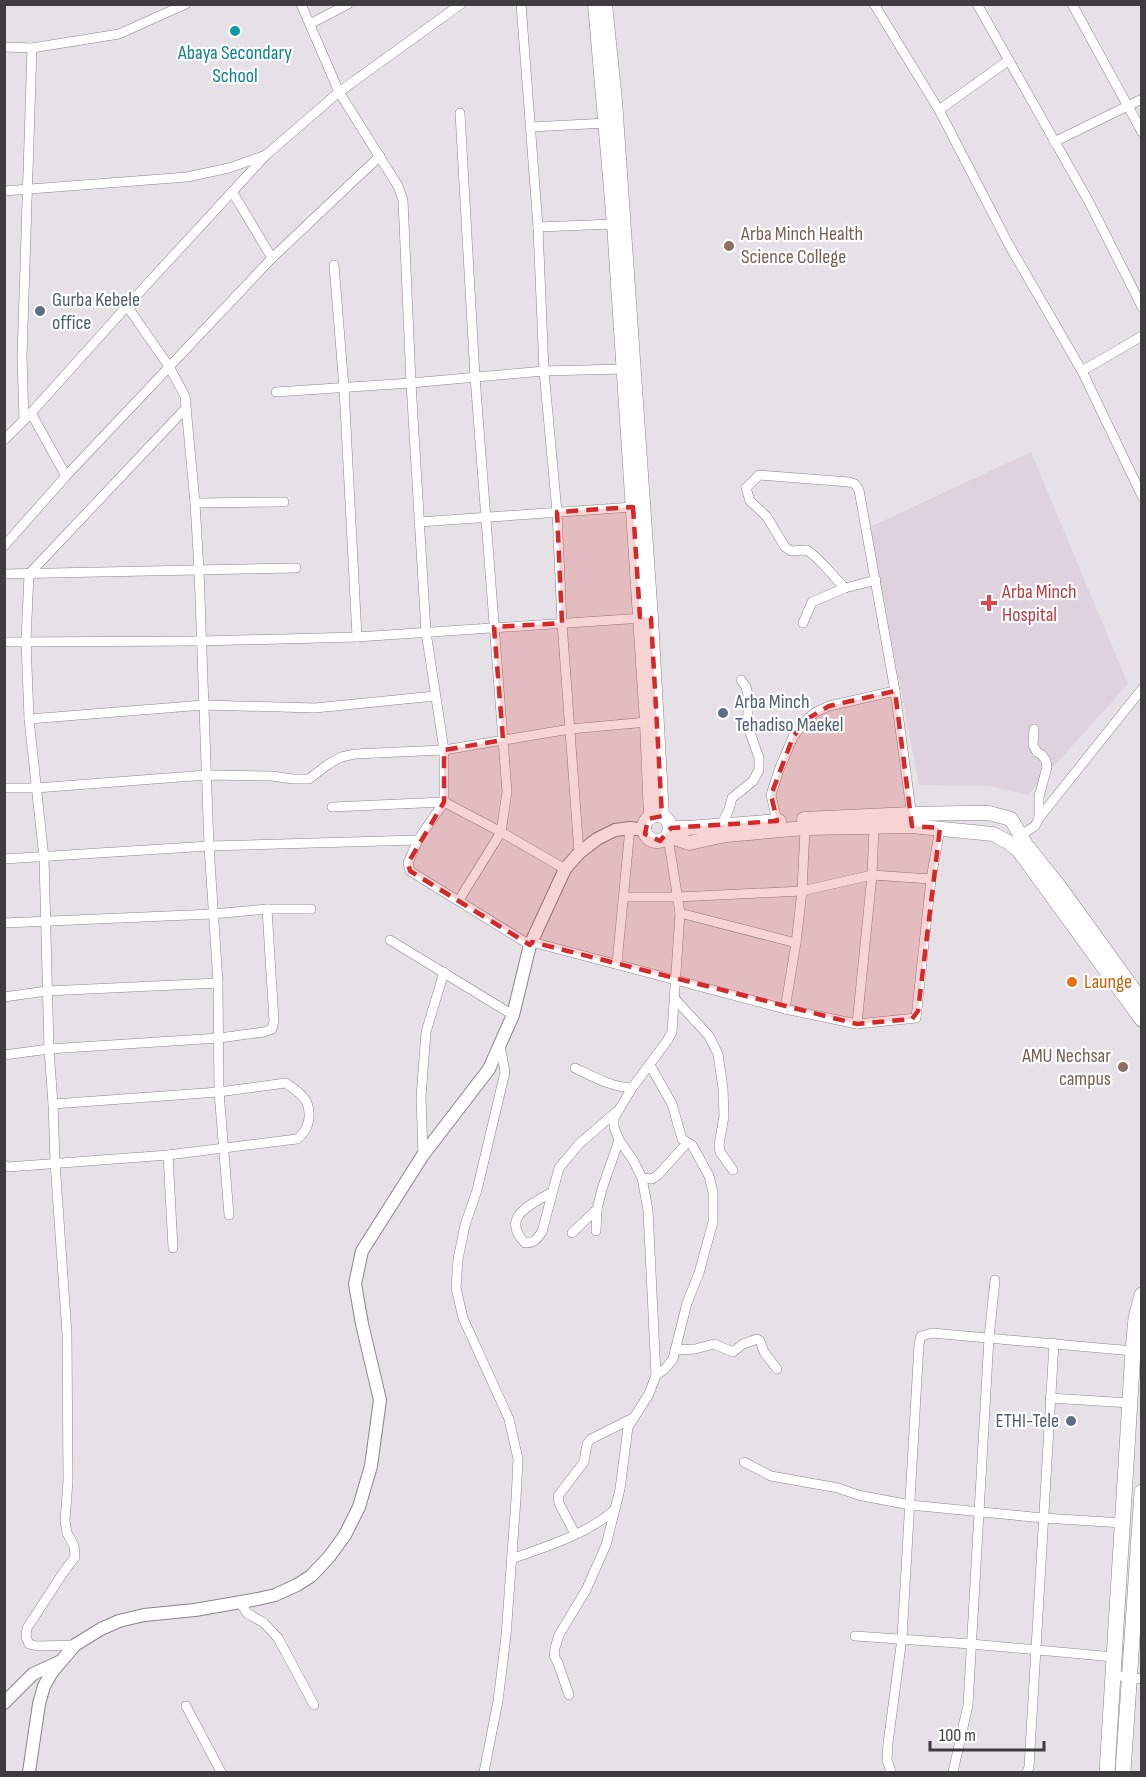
<svg xmlns="http://www.w3.org/2000/svg" width="1146" height="1777" font-family="'Sofia Sans Condensed',sans-serif">
  <style>
    .built { fill: #ddd2de }
    .lines { fill: none; stroke-linecap: round; stroke-linejoin: round }
    .minor-casing { stroke: #8a858b; stroke-width: 10 }
    .tertiary-casing { stroke: #8a858b; stroke-width: 14 }
    .secondary-casing { stroke: #8a858b; stroke-width: 15 }
    .trunk-casing { stroke: #8a858b; stroke-width: 16 }
    .minor { stroke: #fff; stroke-width: 9 }
    .tertiary { stroke: #fff; stroke-width: 12 }
    .secondary { stroke: #fff; stroke-width: 14 }
    .trunk { stroke: #fff; stroke-width: 15 }
    .marked { fill: #d62828; fill-opacity: 0.2; stroke: #d62828; stroke-width: 4.5; stroke-dasharray: 12 8; stroke-linejoin: round }
    .culture-dot { fill: #0f9aa8; stroke: #fff; stroke-width: 2 }
    .education-dot { fill: #8d6e63; stroke: #fff; stroke-width: 2 }
    .service-dot { fill: #5c6f8a; stroke: #fff; stroke-width: 2 }
    .health-dot { fill: #e0444e; stroke: #fff; stroke-width: 2 }
    .food-dot { fill: #e8710a; stroke: #fff; stroke-width: 2 }
    .labels { text-anchor: middle; dominant-baseline: central; stroke-width: 4.5; stroke-linejoin: round; paint-order: stroke }
    .culture-label { font-size: 20px; fill: #0d838f; stroke: #fff }
    .education-label { font-size: 20px; fill: #785e54; stroke: #fff; text-anchor: start }
    .service-label { font-size: 20px; fill: #4e5e75; stroke: #fff; text-anchor: start }
    .health-label { font-size: 20px; fill: #be3a42; stroke: #fff; text-anchor: start }
    .food-label { font-size: 20px; fill: #c56008; stroke: #fff; text-anchor: start }
  </style>
  <rect width="100%" height="100%" fill="#e6e1e7"/>
  <polygon class="built" points="1031,452 1128,684 1028,795 989,786 919,785 870,527"/>
  <g class="lines">
    <g class="minor-casing">
      <g id="minor">
        <polyline points="301,4 339,92 398,186 403,200 411,383 426,632 444,750 444,802 418,840 408,863 410,871 530,945"/>
        <polyline points="521,4 538,227 544,371 557,512 562,623 579,853"/>
        <polyline points="874,4 939,110 1009,245 1082,371 1142,496"/>
        <polyline points="977,4 1089,202 1142,307"/>
        <polyline points="1072,4 1142,132"/>
        <polyline points="310,24 348,4"/>
        <polyline points="4,47 32,48 119,34 186,4"/>
        <polyline points="939,110 1009,60"/>
        <polyline points="531,127 607,123"/>
        <polyline points="1054,142 1142,99"/>
        <polyline points="4,191 187,177 229,168 266,155"/>
        <polyline points="233,193 272,258"/>
        <polyline points="538,227 614,224"/>
        <polyline points="334,265 344,388 357,637"/>
        <polyline points="127,306 170,368 185,396 195,503 199,570 209,846 218,983 219,1092 229,1215"/>
        <polyline points="1082,371 1142,336"/>
        <polyline points="276,392 411,383 544,371 623,369"/>
        <polyline points="31,413 66,476"/>
        <polyline points="24,420 22,357 32,48"/>
        <polyline points="4,440 31,413 127,306 266,155 339,92 461,4"/>
        <polyline points="195,503 284,502"/>
        <polyline points="419,522 633,507"/>
        <polyline points="4,546 66,476 272,258 380,156"/>
        <polyline points="4,574 296,568"/>
        <path d="M 845,588 C 832,576 822,560 807,550 L 791,551 L 785,547 L 767,517 L 750,501 L 746,488 L 759,475 L 849,482 L 855,484 L 859,490 L 895,691 L 912,817"/>
        <polyline points="803,623 812,602 845,588 876,580"/>
        <polyline points="4,642 202,641 357,637 643,618"/>
        <polyline points="29,719 204,705 315,708 435,696"/>
        <polyline points="1034,729 1033,745 1037,752 1042,755 1046,761 1047,767 1039,797 1039,818"/>
        <polyline points="4,788 36,788 207,775 272,776 293,779 309,779 327,765 341,757 355,754 444,750 570,729 647,722"/>
        <polyline points="332,807 444,802 501,832 565,869"/>
        <polyline points="777,821 771,795 779,770 793,737 807,719 816,712 829,706 895,691"/>
        <polyline points="721,825 728,812 732,798 753,781 759,770 759,758 747,724 749,699 746,687 741,680"/>
        <polyline points="1021,835 1035,826 1039,818 1142,689"/>
        <polyline points="4,859 209,846 418,840"/>
        <polyline points="624,897 678,897 802,891 872,875 931,879"/>
        <polyline points="459,900 501,832 507,792 475,377 460,113"/>
        <polyline points="680,913 796,943"/>
        <polyline points="4,923 213,914 267,909 311,909"/>
        <polyline points="390,940 513,1015"/>
        <polyline points="532,942 785,1009 857,1024 916,1018 931,879 940,828"/>
        <polyline points="617,963 630,828"/>
        <polyline points="4,997 47,991 218,983"/>
        <polyline points="675,999 709,1036 718,1054 723,1088 724,1116 719,1145 720,1152 733,1170"/>
        <polyline points="785,1009 796,943 802,891 805,828"/>
        <polyline points="857,1024 872,875 874,827"/>
        <polyline points="4,1055 49,1049 219,1038 264,1032 272,1029 274,1021 267,909"/>
        <polyline points="650,1065 672,1104 682,1139 692,1145 709,1176 713,1192 713,1222 699,1273 687,1303 673,1359 665,1369 656,1375"/>
        <path d="M 575,1068 C 594,1077 611,1087 632,1088"/>
        <polyline points="168,1155 173,1248"/>
        <polyline points="423,1155 421,1097 426,1032 444,972"/>
        <path d="M 4,1165 L 8,1167 L 168,1155 L 297,1139 C 308,1131 312,1117 307,1103 C 304,1095 293,1088 286,1083 L 219,1092 L 53,1104"/>
        <polyline points="642,1178 652,1179 658,1175 687,1143"/>
        <path d="M 552,1192 C 533,1204 499,1216 525,1243 C 534,1243 537,1239 542,1232 L 559,1168 L 579,1144 L 616,1112"/>
        <polyline points="596,1231 597,1209 602,1189 619,1140"/>
        <polyline points="572,1233 597,1209"/>
        <polyline points="675,1350 695,1349 714,1344 733,1352 743,1344 757,1339 760,1341 764,1352 777,1369"/>
        <polyline points="1050,1398 1130,1403"/>
        <polyline points="744,1462 771,1476 838,1488 858,1495 910,1505 1043,1518 1123,1523"/>
        <polyline points="575,1534 559,1503 558,1496 584,1462 587,1444 591,1439 633,1418"/>
        <path d="M 511,1559 C 543,1548 590,1533 614,1510"/>
        <polyline points="240,1602 247,1613 264,1623 278,1638 314,1705"/>
        <polyline points="855,1636 971,1644 1114,1657"/>
        <polyline points="75,1645 37,1646 29,1644 26,1637 27,1628 65,1570 75,1557 74,1546 67,1533 65,1521 68,1481 67,1334 55,1162 53,1104 49,1049 44,858 29,719 26,641 29,574 186,408"/>
        <polyline points="1113,1675 1142,1679"/>
        <polyline points="569,1695 558,1663 554,1656 555,1648 559,1635 586,1590 606,1545 620,1489 628,1427 649,1394 656,1375 648,1210 642,1178 633,1160 619,1140 614,1127 614,1118 632,1088 667,1041 672,1032 680,913 668,837"/>
        <polyline points="186,1706 221,1772"/>
        <polyline points="484,1772 498,1701 506,1636 516,1499 518,1459 509,1419 463,1318 456,1288 458,1259 465,1225 477,1190 505,1072 500,1045"/>
        <polyline points="891,1772 887,1760 888,1743 902,1638 919,1344 921,1336 932,1333 1133,1351"/>
        <polyline points="953,1772 968,1705 989,1338 995,1280"/>
        <polyline points="1027,1772 1029,1767 1054,1343"/>
      </g>
    </g>
    <g class="tertiary-casing">
      <g id="tertiary">
        <polyline points="4,1703 33,1674 59,1662"/>
        <polyline points="29,1772 39,1704 44,1686 52,1672 75,1645 101,1629 119,1621 144,1615 195,1610 258,1599 275,1595 297,1585 311,1576 329,1557 345,1535 359,1507 371,1466 380,1400 362,1324 355,1284 362,1251 423,1155 489,1069 513,1015 530,945 565,869 579,853 597,839 615,830 630,828 644,830"/>
      </g>
    </g>
    <g class="secondary-casing">
      <g id="secondary">
        <polyline points="595,4 614,224 647,722 651,817"/>
        <polyline points="605,4 615,101 651,618 662,816"/>
        <circle cx="657" cy="828" r="13"/>
        <polyline points="804,819 911,814 966,813 989,813 1011,819 1026,845 1059,886 1142,1001"/>
        <polyline points="671,828 688,828 779,821"/>
        <polyline points="669,836 689,843 726,835 805,828 912,826 993,834 1008,842 1019,851 1142,1020"/>
      </g>
    </g>
    <g class="trunk-casing">
      <g id="trunk">
        <polyline points="1107,1772 1133,1351 1136,1318 1142,1295"/>
        <polyline points="1123,1772 1142,1492"/>
      </g>
    </g>
    <use href="#minor" class="minor"/>
    <use href="#tertiary" class="tertiary"/>
    <use href="#secondary" class="secondary"/>
    <use href="#trunk" class="trunk"/>
  </g>
  <path class="marked" d="M 633,507 L 640,617 L 651,618 L 662,816 L 648,819 L 645,834 L 660,841 L 671,828 L 777,821 L 771,795 L 793,737 L 807,719 L 829,706 L 895,691 L 912,826 L 940,828 L 918,1011 L 912,1019 L 857,1024 L 532,942 L 530,945 L 410,871 L 408,863 L 444,802 L 444,750 L 503,740 L 494,627 L 562,623 L 557,512 Z"/>
  <circle class="culture-dot" cx="235" cy="31" r="6"/>
  <g class="education-dot">
    <circle cx="729" cy="246" r="6"/>
    <circle cx="1123" cy="1067" r="6"/>
  </g>
  <g class="service-dot">
    <circle cx="40" cy="311" r="6"/>
    <circle cx="723" cy="713" r="6"/>
    <circle cx="1071" cy="1421" r="6"/>
  </g>
  <path class="health-dot" d="M986 594h6v6h6v6h-6v6h-6v-6h-6v-6h6z"/>
  <circle class="food-dot" cx="1072" cy="982" r="6"/>
  <g class="labels">
    <g class="culture-label">
      <text x="235" y="53">Abaya Secondary<tspan x="235" dy="23">School</tspan></text>
    </g>
    <g class="education-label">
      <text x="741" y="234">Arba Minch Health<tspan x="741" dy="23">Science College</tspan></text>
      <text x="1111" y="1056" text-anchor="end">AMU Nechsar<tspan x="1111" dy="23">campus</tspan></text>
    </g>
    <g class="service-label">
      <text x="52" y="300">Gurba Kebele<tspan x="52" dy="23">office</tspan></text>
      <text x="735" y="702">Arba Minch<tspan x="735" dy="23">Tehadiso Maekel</tspan></text>
      <text x="1059" y="1421" text-anchor="end">ETHI-Tele</text>
    </g>
    <g class="health-label">
      <text x="1002" y="592">Arba Minch<tspan x="1002" dy="23">Hospital</tspan></text>
    </g>
    <g class="food-label">
      <text x="1084" y="982">Launge</text>
    </g>
  </g>
  <rect width="1146" height="1777" fill="none" stroke="#3e3c3e" stroke-width="12"/>
  <path d="M930 1741v9h114v-9" fill="none" stroke="#3e3c3e" stroke-width="3"/>
  <text x="939" y="1741" font-size="18" fill="#3e3c3e" stroke="#ffffff" stroke-width="4.5" paint-order="stroke">100 m</text>
</svg>
